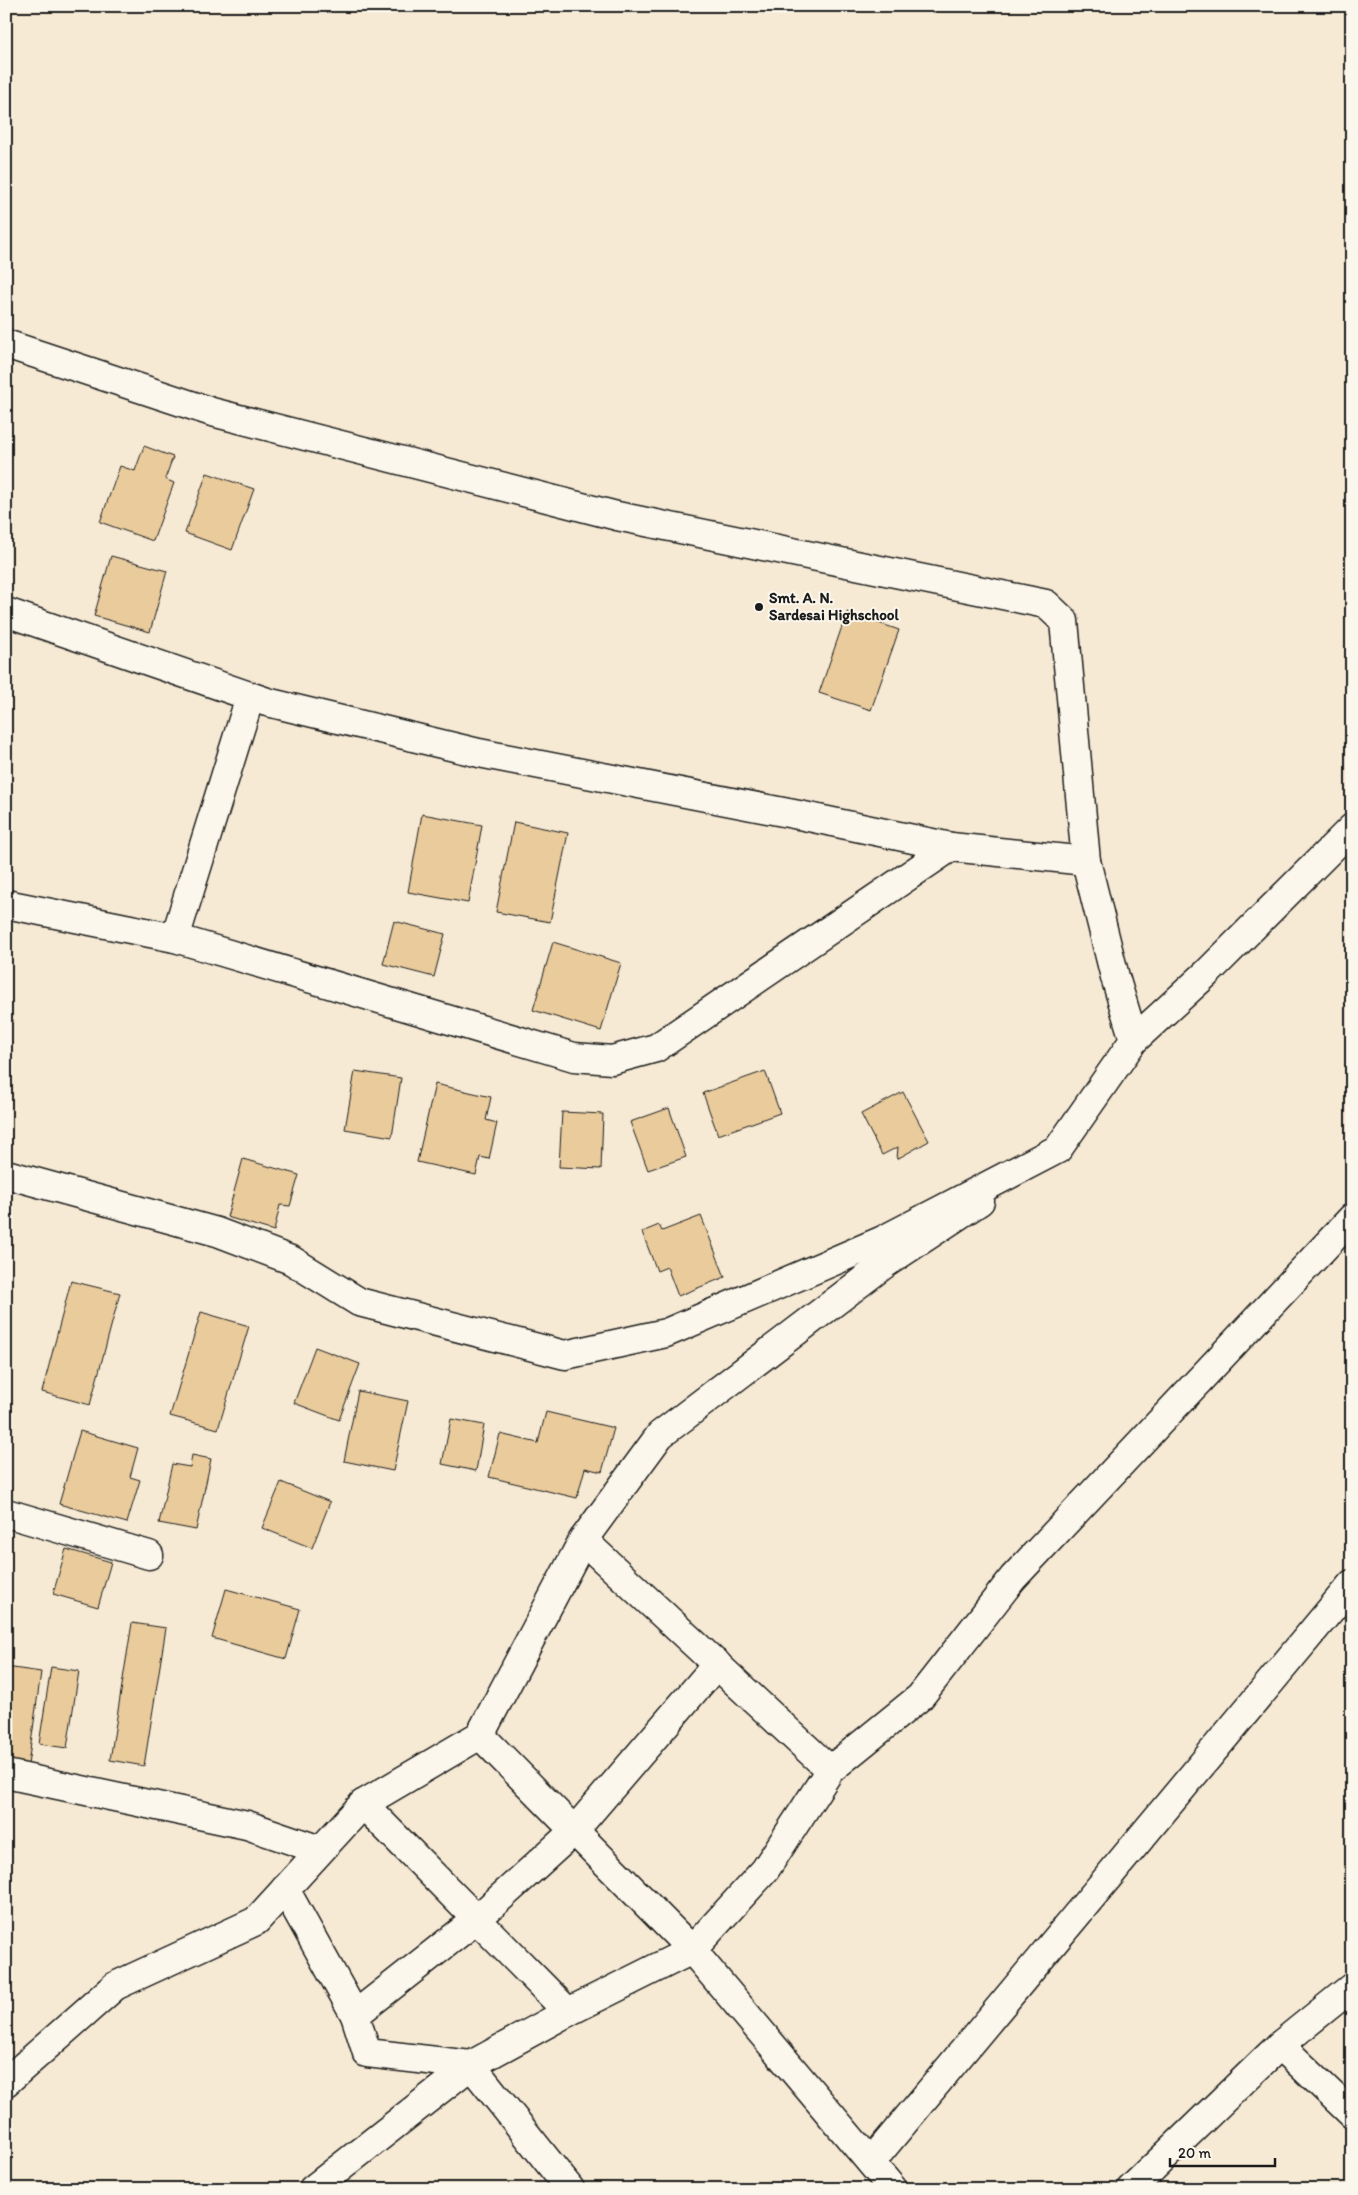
<svg xmlns="http://www.w3.org/2000/svg" width="1358" height="2195" font-family="Itim,sans-serif">
  <style>
    .building { fill: #e9cb9c; stroke: #1c1c1c }
    .lines { fill: none; stroke-linecap: round; stroke-linejoin: round }
    .street-casing { stroke: #1c1c1c; stroke-width: 31 }
    .secondary-casing { stroke: #1c1c1c; stroke-width: 31 }
    .street { stroke: #fbf7ec; stroke-width: 28 }
    .secondary { stroke: #fbf7ec; stroke-width: 28 }
    .poi-dot { fill: #1c1c1c; stroke: #fbf7ec; stroke-width: 2 }
    .labels { text-anchor: middle; dominant-baseline: central; stroke-width: 4; stroke-linejoin: round; paint-order: stroke }
    .poi-label { font-size: 15px; font-weight: bold; fill: #1c1c1c; stroke: #fbf7ec; text-anchor: start }
  </style>
  <rect width="100%" height="100%" fill="#f6ead4"/>
  <filter id="ink" filterUnits="userSpaceOnUse"><feTurbulence type="fractalNoise" baseFrequency=".02" numOctaves="2"/><feDisplacementMap in="SourceGraphic" scale="10" xChannelSelector="R" yChannelSelector="G"/><feConvolveMatrix kernelMatrix="1 2 1 2 8 2 1 2 1" color-interpolation-filters="sRGB"/></filter>
  <g filter="url(#ink)">
    <g class="building">
      <polygon points="144,446 173,457 165,479 174,483 153,541 100,522 120,466 135,471"/>
      <polygon points="207,473 254,489 232,550 185,533"/>
      <polygon points="111,556 167,571 150,632 94,616"/>
      <polygon points="847,612 899,630 871,710 819,693"/>
      <polygon points="422,814 482,825 468,903 408,892"/>
      <polygon points="514,822 568,833 550,922 496,912"/>
      <polygon points="394,921 445,934 434,977 383,964"/>
      <polygon points="553,942 621,963 601,1031 533,1010"/>
      <polygon points="355,1071 401,1078 392,1137 345,1129"/>
      <polygon points="765,1071 780,1113 718,1135 703,1093"/>
      <polygon points="435,1084 491,1097 486,1120 497,1123 489,1159 480,1157 476,1175 417,1162"/>
      <polygon points="903,1092 929,1141 897,1159 898,1147 882,1155 861,1114"/>
      <polygon points="669,1108 686,1157 648,1170 630,1122"/>
      <polygon points="562,1112 603,1114 601,1169 559,1167"/>
      <polygon points="243,1159 299,1175 290,1206 280,1205 274,1231 227,1217"/>
      <polygon points="701,1216 725,1277 678,1296 667,1267 657,1271 642,1232 659,1225 662,1231"/>
      <polygon points="71,1281 120,1293 90,1405 42,1392"/>
      <polygon points="201,1312 249,1326 218,1429 170,1416"/>
      <polygon points="315,1347 360,1364 339,1420 294,1403"/>
      <polygon points="358,1391 408,1401 393,1471 344,1461"/>
      <polygon points="546,1412 614,1428 602,1472 585,1468 577,1498 489,1477 500,1434 538,1443"/>
      <polygon points="451,1419 484,1425 476,1471 442,1464"/>
      <polygon points="80,1431 138,1448 130,1477 140,1480 127,1523 59,1504"/>
      <polygon points="192,1455 211,1459 196,1530 159,1523 172,1464 190,1467"/>
      <polygon points="281,1482 330,1502 312,1548 262,1528"/>
      <polygon points="66,1549 111,1562 98,1607 53,1594"/>
      <polygon points="226,1589 300,1609 286,1659 212,1638"/>
      <polygon points="132,1623 166,1628 144,1766 110,1760"/>
      <polygon points="6,1667 41,1672 28,1765 6,1762"/>
      <polygon points="51,1667 79,1671 67,1748 39,1744"/>
    </g>
    <g class="lines">
      <g class="street-casing">
        <g id="street">
          <polyline points="6,344 212,412 617,516 1046,604 1064,621 1086,861"/>
          <polyline points="6,612 267,702 479,753 804,816 951,847 1086,861 1115,977 1134,1040"/>
          <polyline points="6,904 175,938 574,1057 612,1060 656,1048 951,847"/>
          <polyline points="175,938 250,697"/>
          <polyline points="6,1513 149,1555"/>
          <polyline points="583,1540 830,1770"/>
          <polyline points="480,1735 583,1540 660,1435 886,1263 980,1201"/>
          <polyline points="6,1774 247,1825 320,1850"/>
          <polyline points="363,1804 568,2012"/>
          <polyline points="285,1889 355,2015 367,2053 471,2065 570,2189"/>
          <polyline points="355,2015 477,1919 574,1831 717,1664"/>
          <polyline points="1280,2045 1352,2114"/>
          <polyline points="6,2082 115,1986 256,1921 363,1804 480,1735 692,1950 765,1870 830,1770 920,1697 1013,1578 1352,1218"/>
          <polyline points="871,2162 1352,1584"/>
          <polyline points="313,2189 471,2065 568,2012 692,1950 893,2189"/>
          <polyline points="1131,2189 1280,2045 1352,1987"/>
        </g>
      </g>
      <g class="secondary-casing">
        <polyline id="secondary" points="6,1174 217,1232 291,1260 359,1302 565,1355 666,1333 883,1240 1058,1149 1134,1040 1207,973 1352,828"/>
      </g>
      <use href="#street" class="street"/>
      <use href="#secondary" class="secondary"/>
    </g>
  </g>
  <circle class="poi-dot" cx="759" cy="607" r="5"/>
  <g class="labels">
    <g class="poi-label">
      <text x="769" y="598">Smt. A. N.<tspan x="769" dy="17">Sardesai Highschool</tspan></text>
    </g>
  </g>
  <rect width="1358" height="2195" fill="none" stroke="#fbf7ec" stroke-width="25"/>
  <rect x="12" y="12" width="1333" height="2170" fill="none" stroke="#1c1c1c" stroke-width="2" filter="url(#ink)"/>
  <path d="M1170 2158v8h105v-8" fill="none" stroke="#1c1c1c" stroke-width="2.5"/>
  <text x="1178" y="2158" font-size="15" fill="#1c1c1c" stroke="#fbf7ec" stroke-width="4" paint-order="stroke">20 m</text>
</svg>
